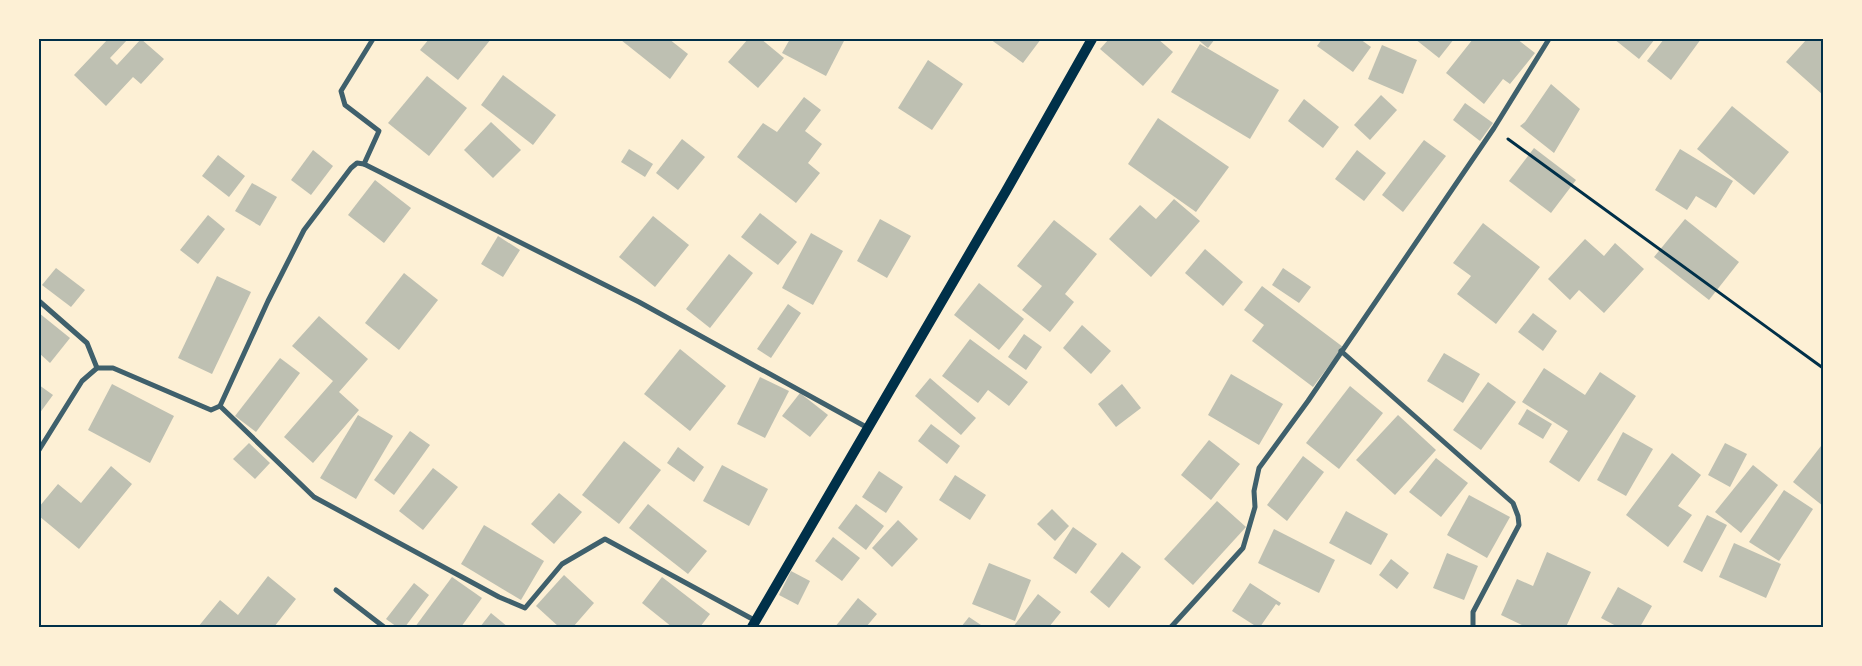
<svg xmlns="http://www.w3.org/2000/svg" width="1862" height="666" font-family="'Crimson Pro',serif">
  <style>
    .building { fill: #bec0b2 }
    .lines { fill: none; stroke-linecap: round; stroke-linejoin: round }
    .path { stroke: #003049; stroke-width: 3 }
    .minor { stroke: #3f606c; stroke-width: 5 }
    .secondary { stroke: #003049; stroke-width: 10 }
    .neatline { fill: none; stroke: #003049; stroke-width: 2 }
  </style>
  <rect width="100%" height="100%" fill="#fdf0d5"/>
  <g class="building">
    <polygon points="108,39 128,39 110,58 117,65 141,39 164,59 141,84 133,77 106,106 74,75"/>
    <polygon points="429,39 491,39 458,80 420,50"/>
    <polygon points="622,39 669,39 688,54 670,79 621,40"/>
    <polygon points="748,39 761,39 784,58 758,88 728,62"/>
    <polygon points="790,39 845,39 826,76 782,53"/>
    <polygon points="990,39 1041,39 1023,63"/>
    <polygon points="1109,39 1158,39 1173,52 1143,86 1100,49"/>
    <polygon points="1197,39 1215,39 1208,48"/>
    <polygon points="1322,39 1360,39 1371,47 1353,72 1317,46"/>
    <polygon points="1415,39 1454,39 1439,58"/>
    <polygon points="1473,39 1517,39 1535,53 1510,84 1503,79 1484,104 1446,73"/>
    <polygon points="1614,39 1655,39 1639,59"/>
    <polygon points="1664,39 1701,39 1671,80 1647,61"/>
    <polygon points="1807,39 1823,39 1823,95 1786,62"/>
    <polygon points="1200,44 1279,90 1250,139 1171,92"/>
    <polygon points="1382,45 1417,60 1403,94 1368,79"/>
    <polygon points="928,60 963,84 932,130 898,108"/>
    <polygon points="503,75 556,115 533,145 481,105"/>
    <polygon points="427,76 467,108 429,156 388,123"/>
    <polygon points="1551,84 1580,109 1554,153 1520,126 1525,122"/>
    <polygon points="1381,95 1397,110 1370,140 1354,125"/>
    <polygon points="804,97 821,110 805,131 822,144 808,163 820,173 796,203 737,157 763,123 777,132"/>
    <polygon points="1304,99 1339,127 1323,148 1288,121"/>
    <polygon points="1465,103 1493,123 1480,141 1453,120"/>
    <polygon points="1732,106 1789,152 1754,195 1697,149"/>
    <polygon points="1158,118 1229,167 1196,212 1128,164"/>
    <polygon points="491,122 521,150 493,178 464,150"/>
    <polygon points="682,139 705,157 678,190 656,173"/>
    <polygon points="1424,140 1446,156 1403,212 1382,195"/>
    <polygon points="1534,148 1576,180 1551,213 1509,181"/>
    <polygon points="629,149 653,164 645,177 621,162"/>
    <polygon points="1680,149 1733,181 1716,208 1696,196 1687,210 1655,190"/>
    <polygon points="313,150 333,166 311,195 291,180"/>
    <polygon points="1357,150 1386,173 1364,201 1335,179"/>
    <polygon points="218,155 245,176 229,197 202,176"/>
    <polygon points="375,180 411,208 384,243 348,215"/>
    <polygon points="252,183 277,197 260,226 235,211"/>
    <polygon points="1174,199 1200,221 1151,277 1109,239 1140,205 1156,219"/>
    <polygon points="760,213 797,242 778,265 741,237"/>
    <polygon points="208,215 225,229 198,264 180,250"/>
    <polygon points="653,216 689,245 655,287 619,257"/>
    <polygon points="880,219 911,236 887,278 857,261"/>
    <polygon points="1685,219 1739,262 1709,300 1654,257"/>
    <polygon points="1054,220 1097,254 1065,294 1074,302 1050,332 1022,310 1042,286 1017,266"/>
    <polygon points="1483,223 1540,267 1496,324 1457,294 1471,276 1453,263"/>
    <polygon points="811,233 843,251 813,305 782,288"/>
    <polygon points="498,236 520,250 503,277 481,264"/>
    <polygon points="1585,239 1604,256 1615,243 1644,269 1604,313 1579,290 1570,300 1548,279"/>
    <polygon points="1205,249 1243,282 1223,306 1185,273"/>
    <polygon points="729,254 753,273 710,328 686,309"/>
    <polygon points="56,268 85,290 71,307 42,285"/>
    <polygon points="1283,268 1311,287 1299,303 1272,285"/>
    <polygon points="404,273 438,300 399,350 365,323"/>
    <polygon points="217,276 251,292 212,374 178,358"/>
    <polygon points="979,283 1024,319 999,350 954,315"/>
    <polygon points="1262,286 1343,347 1313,387 1252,341 1264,325 1244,310"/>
    <polygon points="788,304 801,313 771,358 757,349"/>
    <polygon points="39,313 70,338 50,363 39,353"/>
    <polygon points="1533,313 1557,331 1543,351 1518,332"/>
    <polygon points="319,316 368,359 339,392 359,410 313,463 284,437 333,381 292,346"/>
    <polygon points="1082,325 1111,351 1091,374 1063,348"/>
    <polygon points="1024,334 1042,347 1026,370 1008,357"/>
    <polygon points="970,339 1028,382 1009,406 988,390 978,403 942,376"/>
    <polygon points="680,349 726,386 690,431 644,394"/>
    <polygon points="1444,353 1480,374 1463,403 1427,381"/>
    <polygon points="280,358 300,373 256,432 235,416"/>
    <polygon points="1544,368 1585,395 1600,372 1636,396 1579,482 1549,462 1568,431 1522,402"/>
    <polygon points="1231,374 1283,404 1259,445 1208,415"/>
    <polygon points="760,377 789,391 765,438 737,424"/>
    <polygon points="930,378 976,418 961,435 915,396"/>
    <polygon points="1488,382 1516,402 1481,450 1453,430"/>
    <polygon points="112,384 174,416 150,463 88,430"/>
    <polygon points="1122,384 1141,408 1116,427 1098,404"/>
    <polygon points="39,385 53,395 39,414"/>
    <polygon points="1350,386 1383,413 1339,469 1306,443"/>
    <polygon points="800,393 828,415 810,437 782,416"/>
    <polygon points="1527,409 1552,424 1543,439 1518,424"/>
    <polygon points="358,415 393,436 356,499 320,478"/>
    <polygon points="1398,415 1436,450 1395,495 1356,460"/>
    <polygon points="931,424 960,446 947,464 918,441"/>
    <polygon points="410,431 430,445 394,495 374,480"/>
    <polygon points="1623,432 1653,449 1626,496 1597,480"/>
    <polygon points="1209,440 1240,464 1211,500 1181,475"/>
    <polygon points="624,441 661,470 619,524 582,495"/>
    <polygon points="249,443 270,463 255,479 233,459"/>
    <polygon points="1725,443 1747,454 1730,487 1708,475"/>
    <polygon points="1821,446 1823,448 1823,506 1793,482"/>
    <polygon points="678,447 704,467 694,482 667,463"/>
    <polygon points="1672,453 1701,475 1678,506 1692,515 1668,547 1626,515"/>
    <polygon points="1303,456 1324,472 1287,521 1267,505"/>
    <polygon points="1436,458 1468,483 1441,517 1409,492"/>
    <polygon points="722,465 768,489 749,526 703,501"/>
    <polygon points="1753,465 1778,485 1741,533 1715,512"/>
    <polygon points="111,466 132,484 79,549 39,516 39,507 58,484 81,503"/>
    <polygon points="433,468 458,487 423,530 399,511"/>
    <polygon points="879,471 903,487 886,513 862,497"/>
    <polygon points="955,475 986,495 970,520 939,500"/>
    <polygon points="1784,490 1813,509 1779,561 1749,542"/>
    <polygon points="559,493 582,512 554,544 531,524"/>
    <polygon points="1469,495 1510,517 1487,558 1447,535"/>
    <polygon points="1217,501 1246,527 1193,585 1164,559"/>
    <polygon points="648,504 707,551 688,574 629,528"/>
    <polygon points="856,504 884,526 866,550 838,528"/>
    <polygon points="1052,509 1069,526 1055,541 1037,524"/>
    <polygon points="1346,511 1388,534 1371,565 1329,543"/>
    <polygon points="1707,515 1727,525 1702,572 1683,562"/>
    <polygon points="898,520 918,539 892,567 872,548"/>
    <polygon points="484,525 544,561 521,600 461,564"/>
    <polygon points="1073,527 1097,544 1076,574 1053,558"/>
    <polygon points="1274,529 1335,560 1319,593 1258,563"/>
    <polygon points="833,537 860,558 842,581 815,561"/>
    <polygon points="1734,543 1781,564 1766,598 1719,577"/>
    <polygon points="1122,552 1141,567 1109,608 1090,592"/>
    <polygon points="1547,552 1591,572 1566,627 1526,627 1501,615 1517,579 1533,586"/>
    <polygon points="1447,553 1478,566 1464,600 1433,588"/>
    <polygon points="1391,559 1409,573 1397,589 1379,575"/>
    <polygon points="989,563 1031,580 1015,621 972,604"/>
    <polygon points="791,571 810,581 798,605 779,595"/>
    <polygon points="564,575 594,603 573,627 559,627 536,606"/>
    <polygon points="268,576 296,599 274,627 198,627 220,600 238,615"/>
    <polygon points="452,577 482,598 461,627 415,627"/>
    <polygon points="662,577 710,614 700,627 672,627 642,603"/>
    <polygon points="414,583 429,595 405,627 397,627 386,619"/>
    <polygon points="1250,583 1281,603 1279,606 1276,604 1260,627 1257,627 1232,611"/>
    <polygon points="1618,587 1652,606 1640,627 1618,627 1601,618"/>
    <polygon points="1038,594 1061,612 1049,627 1013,627"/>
    <polygon points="858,598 877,614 866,627 835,627"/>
    <polygon points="491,613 508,627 480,627"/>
    <polygon points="969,617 984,627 961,627"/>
  </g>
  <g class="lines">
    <polyline class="path" points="1508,139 1823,368"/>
    <g class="minor">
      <polyline points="364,164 379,131 345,105 341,91 373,39"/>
      <polyline points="39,301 87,343 97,368"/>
      <polyline points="1341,351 1513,503 1518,516 1519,525 1473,612 1473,627"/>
      <polyline points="220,406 314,497 499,597 525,608 562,564 605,539 756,621"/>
      <polyline points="39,450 82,381 97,368 113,368 211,410 220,406 268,301 304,230 351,168 357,163 364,164 639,302 868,428"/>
      <polyline points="336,590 384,627"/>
      <polyline points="1171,627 1243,548 1255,507 1254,491 1259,468 1308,401 1494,128 1549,39"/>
    </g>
    <polyline class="secondary" points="752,627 1006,191 1092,39"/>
  </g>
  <rect width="1862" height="666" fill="none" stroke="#fdf0d5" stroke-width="80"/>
  <rect x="40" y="40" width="1782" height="586" class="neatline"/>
</svg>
